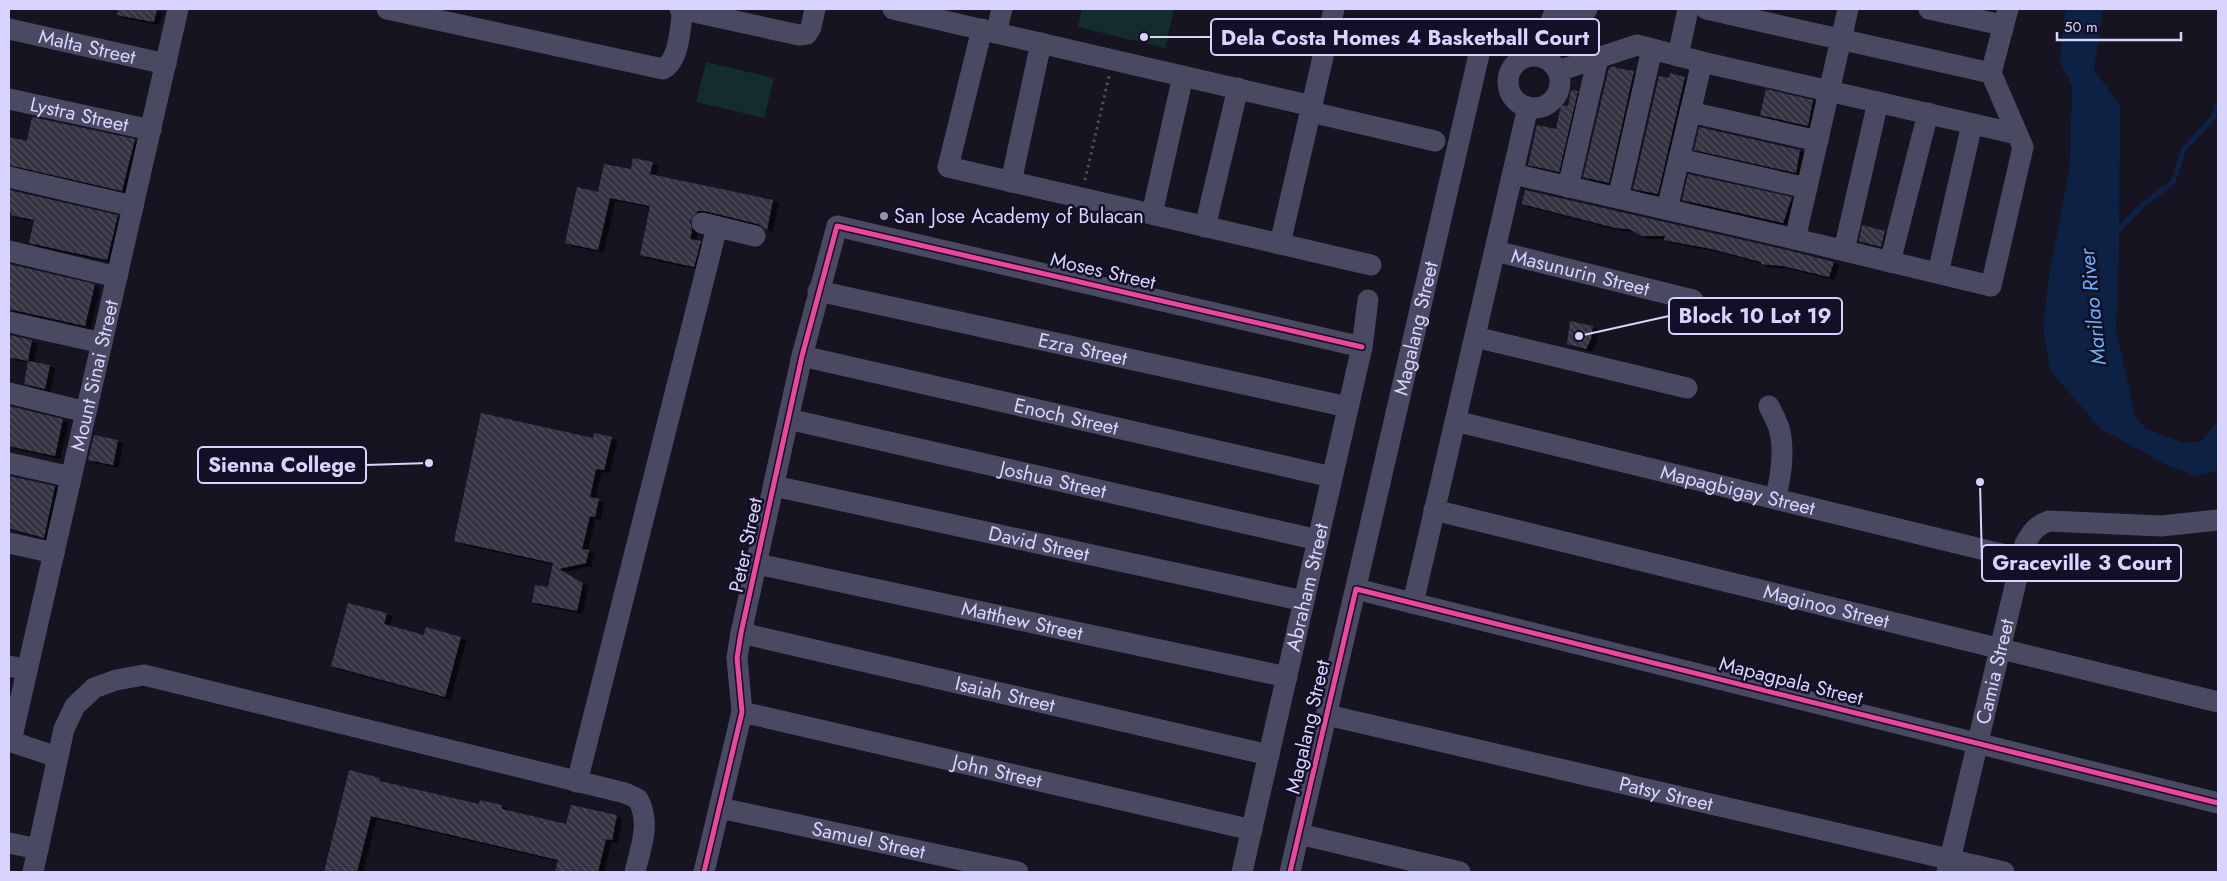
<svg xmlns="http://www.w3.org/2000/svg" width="2227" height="881" font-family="Jost,sans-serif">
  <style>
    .park { fill: #132c2d }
    .water { fill: #0d2144 }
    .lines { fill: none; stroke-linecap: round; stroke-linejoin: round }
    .stream { stroke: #0d2144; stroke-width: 5 }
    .building { fill: url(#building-back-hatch); filter: url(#shadow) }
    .path { stroke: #44505f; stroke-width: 3; stroke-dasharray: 2.5 4; stroke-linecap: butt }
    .minor { stroke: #4a4962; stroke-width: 21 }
    .cycleway-casing { stroke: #130f26; stroke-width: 8 }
    .cycleway { stroke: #ed469a; stroke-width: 5 }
    .poi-dot { fill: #9591b1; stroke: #130f26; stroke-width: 2 }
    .labels { text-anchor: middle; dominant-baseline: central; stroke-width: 5; stroke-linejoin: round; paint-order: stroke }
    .street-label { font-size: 20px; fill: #d9d4ff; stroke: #130f26 }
    .poi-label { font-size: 20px; fill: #d9d4ff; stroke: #130f26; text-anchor: start }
    .water-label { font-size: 21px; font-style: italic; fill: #62b6ff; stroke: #130f26 }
    .leader { fill: none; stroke: #d9d4ff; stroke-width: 2 }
    .callout-dot { fill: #d9d4ff; stroke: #130f26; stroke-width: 2 }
    .callout { fill: #130f26; stroke: #d9d4ff; stroke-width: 2 }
    .callout-label { font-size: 21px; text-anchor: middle; font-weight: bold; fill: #d9d4ff }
  </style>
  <defs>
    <pattern id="building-back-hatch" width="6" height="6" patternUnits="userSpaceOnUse" patternTransform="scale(1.25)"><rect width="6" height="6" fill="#343243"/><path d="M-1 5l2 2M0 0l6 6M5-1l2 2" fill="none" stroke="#514f5f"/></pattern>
    <filter id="shadow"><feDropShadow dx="5.5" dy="3" stdDeviation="0" flood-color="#0009"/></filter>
  </defs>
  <rect width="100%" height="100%" fill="#161421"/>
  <g class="park">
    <polygon points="1082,9 1174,9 1165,48 1078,27"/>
    <polygon points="706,62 774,78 764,118 696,102"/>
  </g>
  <polygon class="water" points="2065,9 2103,9 2094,70 2120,106 2119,251 2116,330 2135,416 2146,429 2184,443 2200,442 2218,422 2218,470 2197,476 2167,465 2101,429 2050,370 2043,327 2050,271 2070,166 2072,86 2060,61"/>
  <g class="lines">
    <polyline class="stream" points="2116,232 2144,204 2173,182 2184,149 2213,118 2218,103"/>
  </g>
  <g class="building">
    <polygon points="118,9 157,9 154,22 117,15"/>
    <polygon points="1614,66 1617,68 1634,71 1609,183 1583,177 1609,68"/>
    <polygon points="1670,73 1685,77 1658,194 1633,189 1659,76 1669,78"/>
    <polygon points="1766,89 1813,100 1808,126 1760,115"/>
    <polygon points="1571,90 1578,91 1559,172 1528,165 1537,125 1556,129 1561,105 1568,106"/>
    <polygon points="32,117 135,139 122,191 9,165 9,137 27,141"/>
    <polygon points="1699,127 1800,150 1796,173 1694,150"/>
    <polygon points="633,158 653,162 650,174 773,200 767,230 758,224 705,211 698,211 690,221 692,230 690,239 701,241 694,267 640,255 650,206 610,198 598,250 565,243 577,187 598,192 604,164 631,169"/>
    <polygon points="1688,174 1792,197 1783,223 1682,200"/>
    <polygon points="9,190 118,215 107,260 29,243 34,220 11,215 12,213 9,212"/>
    <polygon points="1525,190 1787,250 1834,262 1829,277 1783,266 1761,264 1761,262 1712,249 1664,240 1665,236 1642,236 1629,229 1616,228 1522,204"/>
    <polygon points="1862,225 1885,231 1881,247 1859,241"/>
    <polygon points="9,264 95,284 85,326 9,309"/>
    <polygon points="1570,321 1593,326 1591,339 1586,349 1567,344"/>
    <polygon points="9,335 32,340 28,361 9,357"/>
    <polygon points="28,361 50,365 45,389 24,384"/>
    <polygon points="9,406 63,419 55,456 9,446"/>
    <polygon points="481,413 593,438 594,433 612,437 604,470 596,469 590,497 599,499 595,517 590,516 582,549 589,550 586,563 559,569 583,583 577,611 532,602 535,585 548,587 553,563 454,541"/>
    <polygon points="94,435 118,440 113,465 88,460"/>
    <polygon points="9,476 55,486 44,538 9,528"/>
    <polygon points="348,603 387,613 384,624 424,635 426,627 461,637 445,697 331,666"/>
    <polygon points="349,770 380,778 380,781 479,804 480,800 502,805 502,809 566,824 571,805 617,815 612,840 606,839 598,872 555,872 558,860 371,816 357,872 324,872"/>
  </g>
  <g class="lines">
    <polyline class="path" points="1085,180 1109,76"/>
    <g class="minor">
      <path d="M 387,9 L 663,69 C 680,60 680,26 683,9"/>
      <polyline points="680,9 799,35 807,34 811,27 815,9"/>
      <polyline points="893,9 1312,106"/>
      <polyline points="1706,9 1991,73"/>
      <polyline points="1929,9 2002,25"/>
      <polyline points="1551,22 1587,9"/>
      <path id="s1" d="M 9,29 L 166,64"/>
      <polyline points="982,29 948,167 1371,265"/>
      <polyline points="996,33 1002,9"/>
      <circle cx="1534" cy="82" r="26"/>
      <polyline points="1537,56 1556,9"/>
      <polyline points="1678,56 1688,9"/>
      <polyline points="1558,71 1637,45 1702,62 2017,134"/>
      <path id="s2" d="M 9,99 L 151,130"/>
      <polyline points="1311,112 1435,141"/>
      <polyline points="1690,112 1818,141"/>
      <polyline points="1679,159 1807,188"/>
      <polyline points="1513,174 1795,239 1991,286 2023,147 1991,73 2008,9"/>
      <polyline points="9,177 133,206"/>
      <polyline points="1011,182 1041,43"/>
      <polyline points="1568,187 1598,58"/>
      <polyline points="1618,198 1652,49"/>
      <polyline points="1667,209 1702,62"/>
      <polyline points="1152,214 1183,76"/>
      <polyline points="702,223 755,236"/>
      <polyline points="1205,227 1238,88"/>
      <polyline points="1795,239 1848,9"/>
      <polyline points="1280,244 1334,9"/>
      <polyline points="1844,250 1878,102"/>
      <polyline points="9,251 117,277"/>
      <path id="s3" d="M 1495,251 L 1693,300"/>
      <polyline points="1890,262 1928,113"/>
      <polyline points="1938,273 1972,124"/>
      <path id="s4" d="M 818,291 L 1348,407"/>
      <polyline points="9,322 102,343"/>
      <polyline points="1475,337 1687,388"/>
      <path id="s5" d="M 802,356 L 1332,477"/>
      <polyline points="9,393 86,412"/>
      <path d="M 1769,406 C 1772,413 1777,421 1779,428 C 1785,450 1781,478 1775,499"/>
      <path id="s6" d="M 788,419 L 1318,540"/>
      <path id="s7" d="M 1455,421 L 2022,559"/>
      <polyline points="9,463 71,477"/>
      <path id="s8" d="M 774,486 L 1304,601"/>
      <path id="s9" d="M 1434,510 L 2218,702"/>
      <polyline points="9,543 54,553"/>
      <path id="s10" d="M 757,564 L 1287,677"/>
      <polyline points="1356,589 2218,803"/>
      <polyline points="1413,603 1528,107"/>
      <path id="s11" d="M 741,633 L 1269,755"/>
      <polyline points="9,666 27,670"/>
      <path id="s12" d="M 742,712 L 1252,830"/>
      <path id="s13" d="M 1327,715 L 2004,872"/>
      <polyline points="9,741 57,757"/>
      <path id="s14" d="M 11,741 L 178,9"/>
      <polyline points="577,782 717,227"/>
      <path id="s15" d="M 720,808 L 1018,872"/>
      <polyline points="1299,834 1460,872"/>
      <polyline points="9,843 38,849"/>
      <path d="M 33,872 L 64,729 L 75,706 L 94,688 L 116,680 L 144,675 L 625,793 L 638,799 C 651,824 641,846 635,872"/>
      <polyline points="704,872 742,712 737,658 741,633 802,356 837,226 1362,347"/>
      <path id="s16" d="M 1242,872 L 1362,347 L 1368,300"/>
      <path id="s17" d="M 1290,872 L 1480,50"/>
      <path id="s18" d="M 1947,872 L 2025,544 C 2031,533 2036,525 2049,521 L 2161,526 L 2218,520"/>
    </g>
    <g class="cycleway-casing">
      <g id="cycleway">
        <polyline points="704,872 742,712 737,658 741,633 802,356 837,226 1362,347"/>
        <polyline points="1290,872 1356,589 2218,803"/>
      </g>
    </g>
    <use href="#cycleway" class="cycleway"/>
  </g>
  <circle class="poi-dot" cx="884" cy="216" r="5"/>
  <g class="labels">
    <g class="street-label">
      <text stroke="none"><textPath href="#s1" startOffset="80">Malta Street</textPath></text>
      <text stroke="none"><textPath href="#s2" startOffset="72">Lystra Street</textPath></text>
      <text transform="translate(1103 271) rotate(13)">Moses Street</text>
      <text stroke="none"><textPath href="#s3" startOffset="88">Masunurin Street</textPath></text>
      <text stroke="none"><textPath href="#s17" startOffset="558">Magalang Street</textPath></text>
      <text stroke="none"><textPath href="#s4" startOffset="271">Ezra Street</textPath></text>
      <text stroke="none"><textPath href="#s14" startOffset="375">Mount Sinai Street</textPath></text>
      <text stroke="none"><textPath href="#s5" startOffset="271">Enoch Street</textPath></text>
      <text stroke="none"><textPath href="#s6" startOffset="272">Joshua Street</textPath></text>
      <text stroke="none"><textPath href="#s7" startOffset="291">Mapagbigay Street</textPath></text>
      <text stroke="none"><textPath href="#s8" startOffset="271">David Street</textPath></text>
      <text transform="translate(746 545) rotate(-78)">Peter Street</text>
      <text stroke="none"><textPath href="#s16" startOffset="292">Abraham Street</textPath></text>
      <text stroke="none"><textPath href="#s9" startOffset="404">Maginoo Street</textPath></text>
      <text stroke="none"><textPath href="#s10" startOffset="271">Matthew Street</textPath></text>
      <text stroke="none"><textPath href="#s18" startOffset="206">Camia Street</textPath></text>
      <text transform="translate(1791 681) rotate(14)">Mapagpala Street</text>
      <text stroke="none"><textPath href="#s11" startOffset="271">Isaiah Street</textPath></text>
      <text transform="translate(1308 727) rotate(-77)">Magalang Street</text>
      <text stroke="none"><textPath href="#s12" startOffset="262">John Street</textPath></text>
      <text stroke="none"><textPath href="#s13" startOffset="348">Patsy Street</textPath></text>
      <text stroke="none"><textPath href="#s15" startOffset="152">Samuel Street</textPath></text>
    </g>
    <g class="poi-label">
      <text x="894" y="216">San Jose Academy of Bulacan</text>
    </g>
    <g class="water-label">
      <text transform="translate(2093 307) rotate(-96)">Marilao River</text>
    </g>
  </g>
  <path class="leader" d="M1144 37L1211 37M1579 336L1669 316M429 463L366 465M1980 482L1982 563"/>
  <g class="callout-dot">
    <circle cx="1144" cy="37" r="5"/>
    <circle cx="1579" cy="336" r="5"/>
    <circle cx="429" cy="463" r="5"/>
    <circle cx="1980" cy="482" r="5"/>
  </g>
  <g class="callout">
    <rect x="1211" y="19" width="388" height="36" rx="5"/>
    <rect x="1669" y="298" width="173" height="36" rx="5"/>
    <rect x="198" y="447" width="168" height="36" rx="5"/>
    <rect x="1982" y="545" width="199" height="36" rx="5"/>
  </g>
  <g class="callout-label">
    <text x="1405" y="45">Dela Costa Homes 4 Basketball Court</text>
    <text x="1755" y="323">Block 10 Lot 19</text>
    <text x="282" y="472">Sienna College</text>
    <text x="2082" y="570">Graceville 3 Court</text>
  </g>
  <rect width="2227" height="881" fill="none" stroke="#d9d4ff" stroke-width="20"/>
  <path d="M2057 32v8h124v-8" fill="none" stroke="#d9d4ff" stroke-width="2.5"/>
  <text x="2064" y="32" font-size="15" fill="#d9d4ff" stroke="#130f26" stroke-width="4" paint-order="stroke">50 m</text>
</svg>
